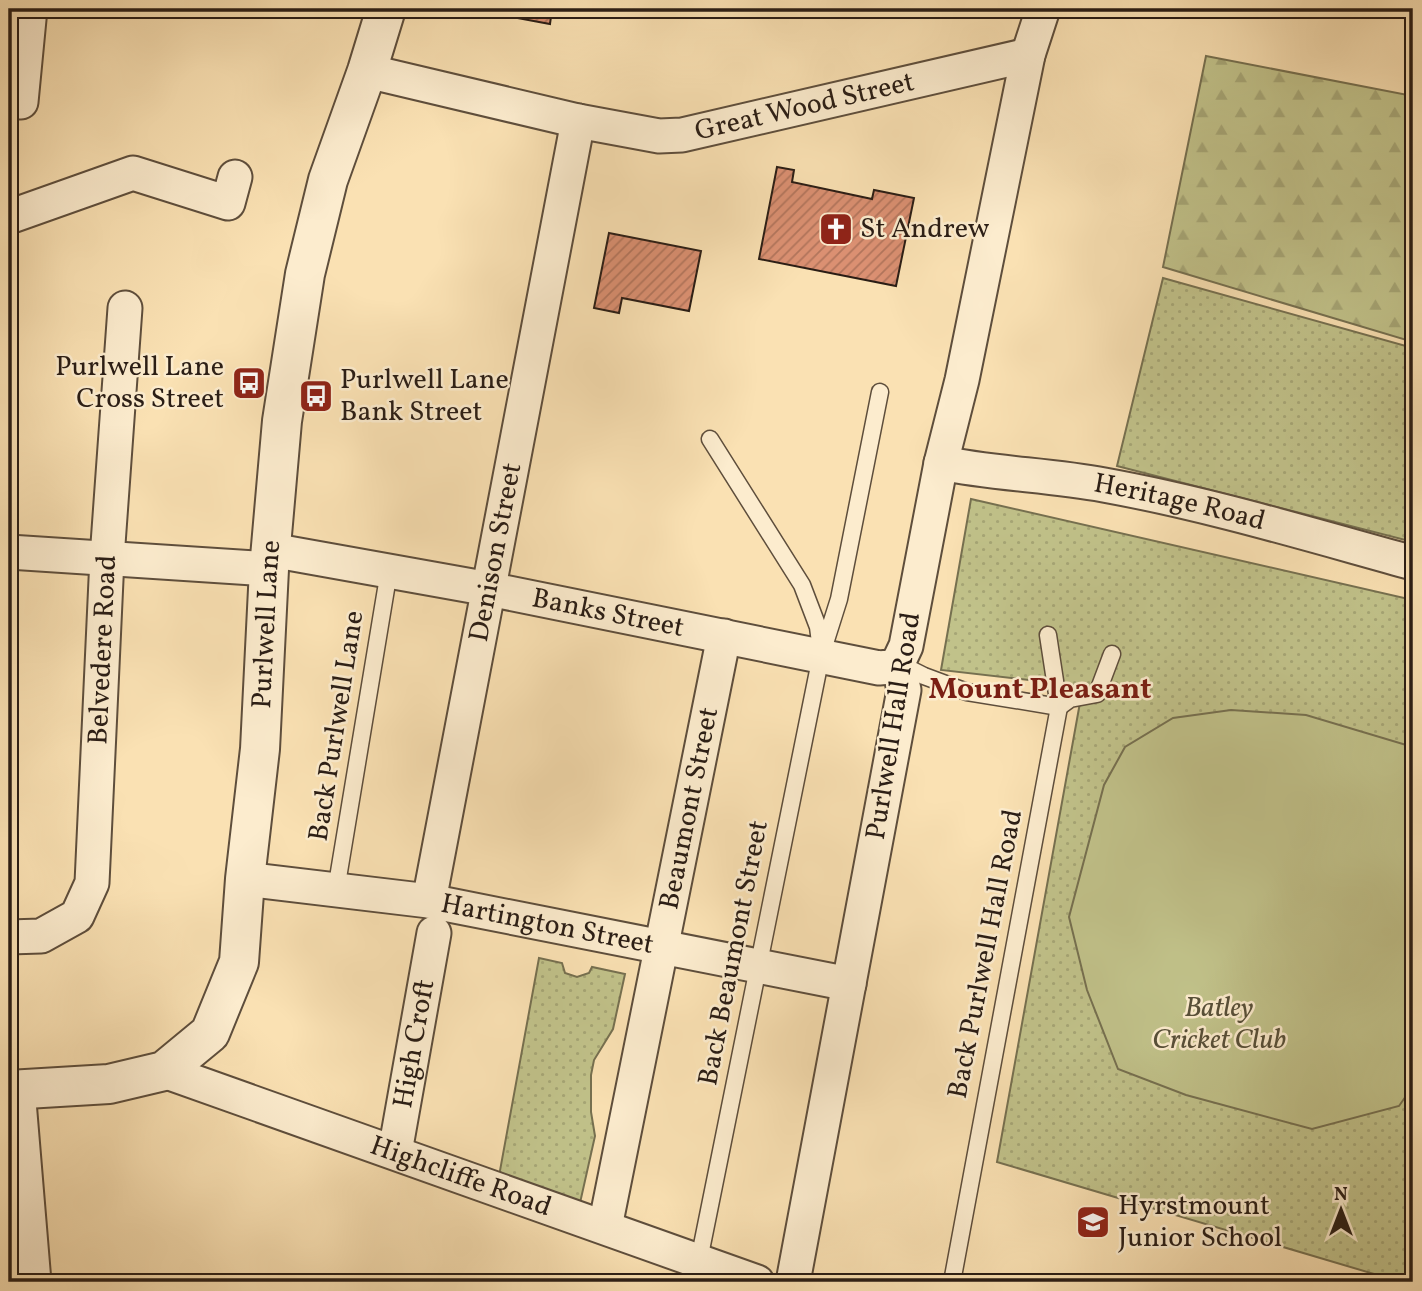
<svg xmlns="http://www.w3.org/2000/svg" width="1422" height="1291" font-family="Vollkorn,serif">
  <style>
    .forest { fill: url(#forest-firs); stroke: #767050; stroke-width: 2 }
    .park { fill: url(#park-dots); stroke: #767050; stroke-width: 2 }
    .pitch { fill: #c1c28a; stroke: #767050; stroke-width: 2 }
    .building { fill: url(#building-hatch); stroke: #2a1d15; stroke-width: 2 }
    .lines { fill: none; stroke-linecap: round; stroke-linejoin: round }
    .service-casing { stroke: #5e4e3c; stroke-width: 19 }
    .minor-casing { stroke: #5e4e3c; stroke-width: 37 }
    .tertiary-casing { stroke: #5e4e3c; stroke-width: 42 }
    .service { stroke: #fcecce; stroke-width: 16 }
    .minor { stroke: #fcecce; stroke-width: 33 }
    .tertiary { stroke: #fcecce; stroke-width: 38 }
    .labels { text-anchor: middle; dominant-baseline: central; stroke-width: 5; stroke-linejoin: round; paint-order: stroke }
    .street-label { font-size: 28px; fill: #2a1d15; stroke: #fcecce }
    .poi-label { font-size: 28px; fill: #2a1d15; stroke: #fcecce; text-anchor: start }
    .park-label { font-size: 28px; font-style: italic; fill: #574f38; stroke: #fcecce }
    .neighbourhood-label { font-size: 30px; font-weight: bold; fill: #7a1f14; stroke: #fcecce }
  </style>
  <defs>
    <pattern id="forest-firs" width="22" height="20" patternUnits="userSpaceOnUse" patternTransform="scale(1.75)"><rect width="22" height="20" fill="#c1c28a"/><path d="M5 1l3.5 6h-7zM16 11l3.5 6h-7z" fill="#a6a676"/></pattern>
    <pattern id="park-dots" width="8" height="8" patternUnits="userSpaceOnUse" patternTransform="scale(1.75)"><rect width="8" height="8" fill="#c1c28a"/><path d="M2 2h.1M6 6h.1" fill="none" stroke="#a6a676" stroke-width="1.8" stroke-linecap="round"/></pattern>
    <pattern id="building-hatch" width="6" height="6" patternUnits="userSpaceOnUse" patternTransform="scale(1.75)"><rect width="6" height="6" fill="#db9072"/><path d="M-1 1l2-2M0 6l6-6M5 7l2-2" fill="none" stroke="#b2755c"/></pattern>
  </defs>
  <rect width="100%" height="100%" fill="#fae1b3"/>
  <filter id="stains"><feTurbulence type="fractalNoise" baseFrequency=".00286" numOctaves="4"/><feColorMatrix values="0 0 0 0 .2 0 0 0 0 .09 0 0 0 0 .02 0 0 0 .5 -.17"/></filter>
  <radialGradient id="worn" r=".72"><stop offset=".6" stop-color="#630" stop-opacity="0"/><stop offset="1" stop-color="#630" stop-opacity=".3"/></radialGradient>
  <polygon class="forest" points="1206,56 1413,96 1413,342 1163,267"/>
  <g class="park">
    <polygon points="1163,278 1413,348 1413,542 1117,466"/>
    <polygon points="971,499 1413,600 1413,1282 1401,1282 997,1162 1083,686 941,670"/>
    <polygon points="539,958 562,963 565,973 577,977 589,973 592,967 625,974 613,1029 594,1060 591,1075 591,1112 595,1136 580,1203 499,1176"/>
  </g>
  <polygon class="pitch" points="1231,710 1306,715 1413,747 1413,1086 1399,1106 1312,1129 1186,1095 1118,1069 1087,990 1069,917 1104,785 1125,747 1173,718"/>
  <g class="building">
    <polygon points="469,9 552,9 550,24"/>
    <polygon points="777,167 794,170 792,182 872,199 874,190 914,198 896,286 759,259"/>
    <polygon points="609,233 701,251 689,311 622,298 619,313 594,308"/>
  </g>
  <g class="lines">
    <g class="service-casing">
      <g id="service">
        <polyline points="710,439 802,585 818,627 821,650"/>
        <polyline points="900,664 924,676 967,692 1059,707 1070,699 1097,694 1112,654"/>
        <polyline points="336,890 389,571"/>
        <polyline points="699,1260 821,656 839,599 880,392"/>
        <polyline points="952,1282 1059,707 1048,635"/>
      </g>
    </g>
    <g class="minor-casing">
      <g id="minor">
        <path id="s1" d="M 367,71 L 578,121 L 659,136 L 682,135 L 1028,55"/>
        <polyline points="21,102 30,9"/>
        <polyline points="9,217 133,173 228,203 235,177"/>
        <path id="s2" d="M 941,463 C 995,474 1051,475 1104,485 C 1209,504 1311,535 1413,563"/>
        <path id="s3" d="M 271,550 L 489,589 L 879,668 L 890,667 L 898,663"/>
        <polyline points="9,552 269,569"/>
        <path id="s4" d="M 245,879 L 429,901 L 849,984"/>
        <path id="s5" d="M 429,901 L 578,121"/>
        <path id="s6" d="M 9,937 L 41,936 L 77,916 L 92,883 L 107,558 L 125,308"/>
        <path id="s7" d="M 164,1071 L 757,1282"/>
        <polyline points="18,1089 34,1282"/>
        <path id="s8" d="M 395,1152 L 434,933"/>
        <path id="s9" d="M 605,1227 L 724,636"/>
        <polyline points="793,1282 904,690 898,663 906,646 941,463 962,380 1028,55 1043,9"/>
      </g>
    </g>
    <g class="tertiary-casing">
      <g id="tertiary">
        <path id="s10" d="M 9,1090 L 109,1084 L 164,1071 L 210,1033 L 239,962 L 245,879 L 260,749 L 269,569 L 282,421 L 305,274 L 328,180 L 367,71 L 386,9"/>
      </g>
    </g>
    <use href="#service" class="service"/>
    <use href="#minor" class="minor"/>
    <use href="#tertiary" class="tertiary"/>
  </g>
  <defs>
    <g id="church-square" transform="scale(1.75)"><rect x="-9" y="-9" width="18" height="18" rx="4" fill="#8f2418" stroke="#fcecce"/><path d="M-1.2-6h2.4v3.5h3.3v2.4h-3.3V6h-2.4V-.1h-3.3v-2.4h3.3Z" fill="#fff"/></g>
    <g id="bus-square" transform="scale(1.75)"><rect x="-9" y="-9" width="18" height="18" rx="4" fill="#8f2418" stroke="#fcecce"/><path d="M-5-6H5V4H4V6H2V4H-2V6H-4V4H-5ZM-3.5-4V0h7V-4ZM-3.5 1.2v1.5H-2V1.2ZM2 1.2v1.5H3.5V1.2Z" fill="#fff"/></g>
    <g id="school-square" transform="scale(1.75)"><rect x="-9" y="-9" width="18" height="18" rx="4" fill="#8f2418" stroke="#fcecce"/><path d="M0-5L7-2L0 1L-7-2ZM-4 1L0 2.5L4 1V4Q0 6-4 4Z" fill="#fff"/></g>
  </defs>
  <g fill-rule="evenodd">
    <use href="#church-square" x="836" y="229"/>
    <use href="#bus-square" x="249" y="383"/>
    <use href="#bus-square" x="316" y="396"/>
    <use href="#school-square" x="1093" y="1222"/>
  </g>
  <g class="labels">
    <g class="street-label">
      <text stroke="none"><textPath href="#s1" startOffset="448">Great Wood Street</textPath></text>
      <text stroke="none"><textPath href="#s2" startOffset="242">Heritage Road</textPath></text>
      <text stroke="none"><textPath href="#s5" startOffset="355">Denison Street</textPath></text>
      <text stroke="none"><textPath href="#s3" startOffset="343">Banks Street</textPath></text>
      <text stroke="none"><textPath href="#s10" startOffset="632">Purlwell Lane</textPath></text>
      <text stroke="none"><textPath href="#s6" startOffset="343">Belvedere Road</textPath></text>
      <text transform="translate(337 726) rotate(-81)">Back Purlwell Lane</text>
      <text transform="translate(894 726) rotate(-81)">Purlwell Hall Road</text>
      <text stroke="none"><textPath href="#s9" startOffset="427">Beaumont Street</textPath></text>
      <text stroke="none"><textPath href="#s4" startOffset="306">Hartington Street</textPath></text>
      <text transform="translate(734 953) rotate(-79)">Back Beaumont Street</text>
      <text transform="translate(986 954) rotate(-79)">Back Purlwell Hall Road</text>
      <text stroke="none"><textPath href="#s8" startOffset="110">High Croft</textPath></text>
      <text stroke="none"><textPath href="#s7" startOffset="315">Highcliffe Road</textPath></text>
    </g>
    <g class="poi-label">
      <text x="860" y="229">St Andrew</text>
      <text x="224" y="367" text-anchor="end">Purlwell Lane<tspan x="224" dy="32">Cross Street</tspan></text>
      <text x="340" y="380">Purlwell Lane<tspan x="340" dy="32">Bank Street</tspan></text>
      <text x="1118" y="1206">Hyrstmount<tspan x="1118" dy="32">Junior School</tspan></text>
    </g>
    <g class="park-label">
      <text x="1219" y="1008">Batley<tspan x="1219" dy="32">Cricket Club</tspan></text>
    </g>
    <g class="neighbourhood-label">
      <text x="1040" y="690">Mount Pleasant</text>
    </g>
  </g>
  <rect width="1422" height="1291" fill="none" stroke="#fae1b3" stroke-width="35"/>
  <rect x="10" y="10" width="1401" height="1270" fill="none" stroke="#2a1d15" stroke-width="3.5"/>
  <rect x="18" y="18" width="1387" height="1256" fill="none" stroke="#2a1d15" stroke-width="2"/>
  <g transform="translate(1341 1210)" stroke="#fcecce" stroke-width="5" paint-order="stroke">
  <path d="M0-5L12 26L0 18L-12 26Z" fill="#2a1d15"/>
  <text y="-10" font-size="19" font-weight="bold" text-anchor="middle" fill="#2a1d15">N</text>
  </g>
  <rect width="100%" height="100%" filter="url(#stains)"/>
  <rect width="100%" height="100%" fill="url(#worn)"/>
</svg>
